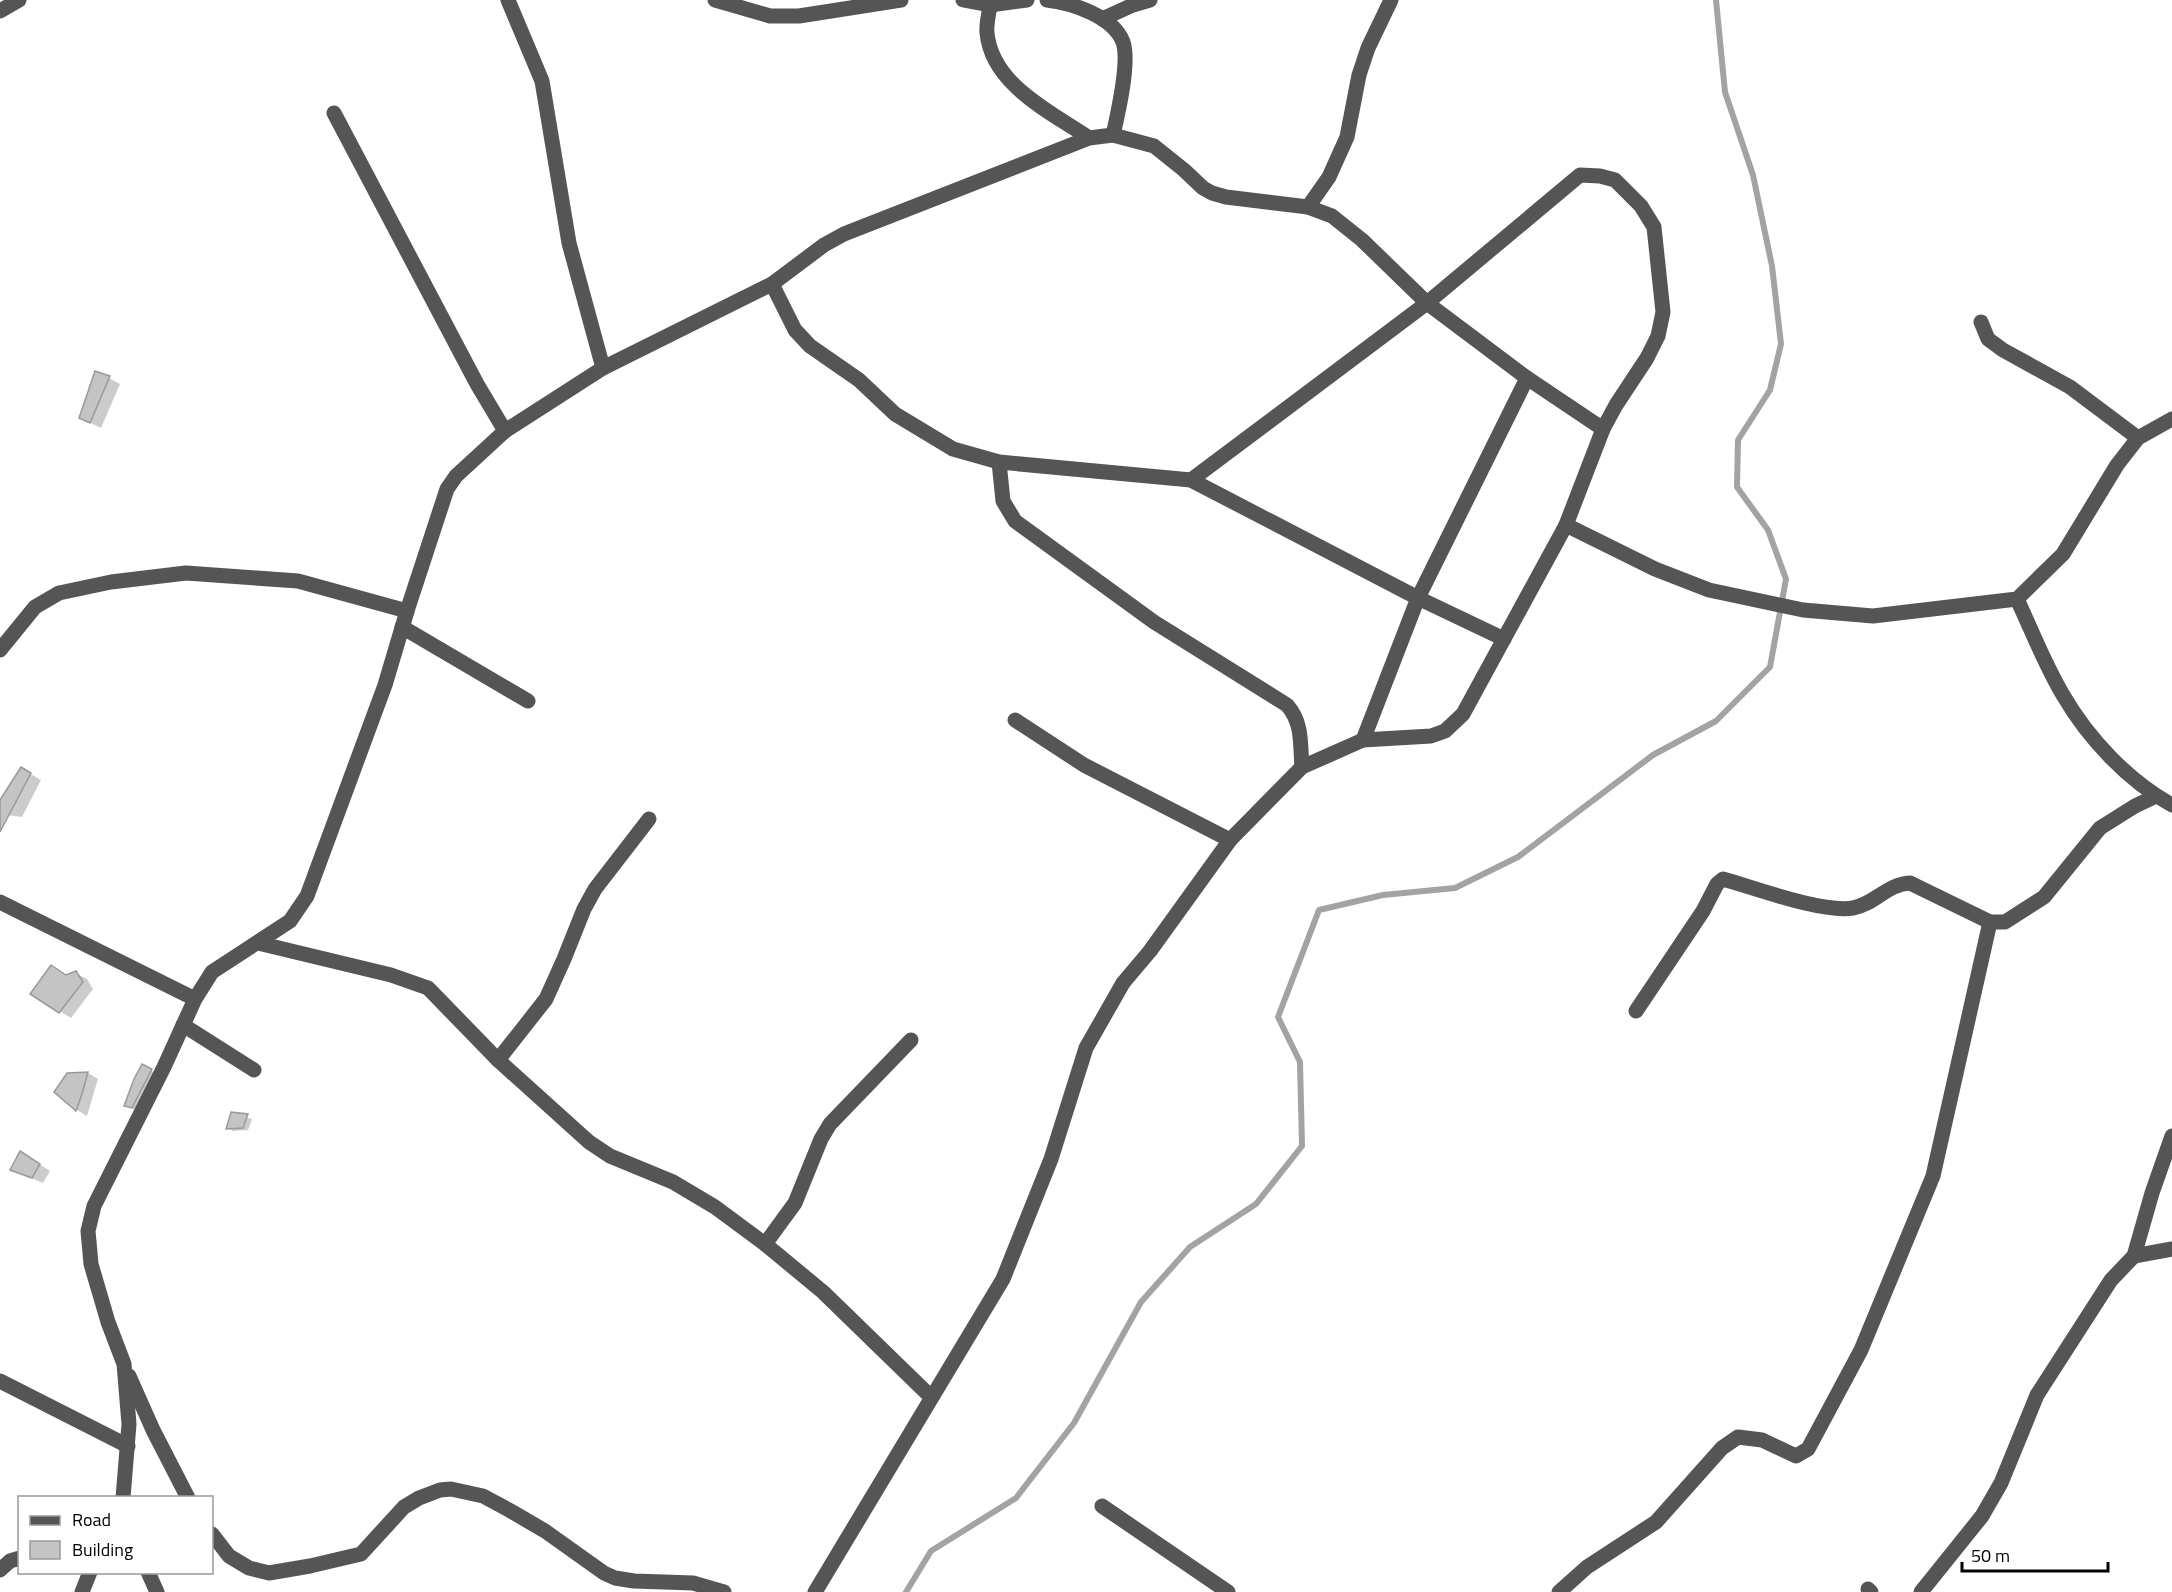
<svg xmlns="http://www.w3.org/2000/svg" width="2172" height="1592" font-family="'Titillium Web',sans-serif">
  <style>
    .shadow { fill: #0003 }
    .lines { fill: none; stroke-linecap: round; stroke-linejoin: round }
    .stream { stroke: #a3a3a3; stroke-width: 6 }
    .building { fill: #c4c4c4; stroke: #999; stroke-width: 1.5 }
    .minor { stroke: #555; stroke-width: 15 }
  </style>
  <rect width="100%" height="100%" fill="#fff"/>
  <g class="shadow">
    <polygon points="109,378 120,384 101,428 80,418"/>
    <polygon points="22,769 41,780 22,817 6,815 0,812 0,803"/>
    <polygon points="75,973 87,979 93,989 71,1018 32,994"/>
    <polygon points="143,1066 162,1077 137,1111 126,1105"/>
    <polygon points="88,1073 98,1079 87,1116 77,1110 56,1092 68,1074"/>
    <polygon points="232,1114 252,1119 248,1130 233,1131 228,1128"/>
    <polygon points="32,1159 50,1171 43,1183 12,1170"/>
  </g>
  <g class="lines">
    <polyline class="stream" points="906,1592 931,1551 1016,1498 1074,1423 1141,1302 1190,1247 1256,1204 1302,1146 1300,1062 1278,1017 1319,910 1383,895 1455,888 1518,857 1653,755 1716,721 1770,667 1786,579 1768,530 1737,487 1738,440 1770,390 1781,344 1772,266 1753,175 1725,92 1716,0"/>
  </g>
  <g class="building">
    <polygon points="95,371 110,376 90,423 79,418"/>
    <polygon points="21,767 31,773 0,832 0,800"/>
    <polygon points="51,965 66,975 76,971 83,982 59,1013 30,994"/>
    <polygon points="142,1064 152,1069 132,1108 124,1106 134,1079"/>
    <polygon points="88,1072 82,1094 76,1111 54,1092 67,1073"/>
    <polygon points="231,1112 248,1114 243,1128 226,1129"/>
    <polygon points="20,1151 40,1164 32,1178 10,1170"/>
  </g>
  <g class="lines">
    <g class="minor">
      <polyline points="508,0 542,81 569,243 603,368"/>
      <polyline points="715,0 770,16 799,16 901,0"/>
      <polyline points="963,0 990,5 1027,0"/>
      <path d="M 1047,0 C 1072,3 1113,16 1123,42 C 1130,62 1118,113 1113,135"/>
      <path d="M 990,5 C 989,14 986,24 987,33 C 992,85 1051,112 1089,138"/>
      <polyline points="0,11 19,0"/>
      <polyline points="1102,19 1133,5 1150,0"/>
      <polyline points="334,113 477,384 505,431"/>
      <polyline points="1308,207 1329,177 1347,137 1359,75 1368,48 1391,0"/>
      <polyline points="772,284 795,330 810,346 859,380 895,414 953,449 999,462 1191,480 1418,598 1504,639"/>
      <polyline points="1981,322 1988,339 2003,350 2070,387 2138,438"/>
      <path d="M 999,462 L 1003,501 L 1015,521 L 1154,622 L 1287,705 C 1303,723 1300,744 1302,767"/>
      <polyline points="1191,480 1427,303 1580,175 1600,176 1615,180 1641,206 1654,227 1663,312 1658,336 1647,358 1616,405 1603,429 1566,525"/>
      <path d="M 2017,599 C 2032,631 2045,665 2063,695 C 2088,738 2128,781 2172,805"/>
      <polyline points="402,627 528,701"/>
      <polyline points="0,650 35,607 59,593 111,582 186,573 298,581 407,611"/>
      <polyline points="1015,720 1084,765 1230,840"/>
      <polyline points="1363,740 1418,598 1527,378"/>
      <polyline points="0,902 195,999"/>
      <polyline points="258,943 391,975 428,988 498,1060 589,1142 610,1156 673,1182 715,1207 765,1244 823,1292 931,1397"/>
      <path d="M 1636,1011 L 1703,911 L 1717,884 L 1723,879 C 1755,888 1822,913 1853,908 C 1875,904 1887,884 1910,883 L 1990,922 L 2005,922 L 2044,897 L 2100,828 L 2135,806 L 2156,796"/>
      <polyline points="183,1025 254,1070"/>
      <polyline points="498,1060 546,999 564,959 584,909 595,889 649,819"/>
      <polyline points="765,1244 795,1203 821,1139 830,1124 911,1040"/>
      <polyline points="2134,1256 2172,1249"/>
      <polyline points="129,1376 153,1430 188,1498"/>
      <polyline points="0,1381 128,1446"/>
      <polyline points="123,1498 129,1424 124,1364 108,1322 91,1264 88,1231 94,1206 164,1067 195,999 212,972 290,921 307,896 385,685 407,611 447,489 456,476 505,431 603,368 772,284 824,245 844,234 1089,138 1113,135 1154,146 1184,170 1203,188 1212,193 1226,197 1308,207 1332,216 1362,240 1427,303 1527,378 1603,429"/>
      <polyline points="1102,1506 1228,1592"/>
      <polyline points="212,1534 229,1556 249,1568 269,1573 310,1566 361,1554 404,1507 419,1498 440,1490 451,1489 483,1496 509,1510 545,1531 604,1573 615,1578 634,1581 693,1583 724,1592"/>
      <polyline points="0,1570 10,1561 20,1558"/>
      <polyline points="148,1572 157,1592"/>
      <polyline points="1868,1589 1871,1592"/>
      <polyline points="82,1592 90,1572"/>
      <polyline points="815,1592 1003,1279 1051,1159 1086,1048 1123,983 1150,951 1230,840 1302,767 1363,740 1431,736 1445,731 1463,714 1566,525 1655,569 1709,590 1803,610 1873,616 2017,599 2063,554 2117,465 2138,438 2172,419"/>
      <polyline points="1559,1592 1587,1567 1656,1522 1722,1448 1738,1437 1762,1440 1796,1456 1808,1449 1861,1350 1933,1176 1990,922"/>
      <polyline points="1921,1592 1982,1516 2001,1483 2037,1395 2111,1280 2134,1256 2152,1193 2172,1136"/>
    </g>
  </g>
  <rect x="18" y="1496" width="195" height="78" fill="#ffffff" stroke="#999999" stroke-width="1.5"/>
  <rect x="30" y="1516" width="30" height="9" fill="#555555" stroke="#999999" stroke-width="1.5"/>
  <text x="72" y="1526" font-size="18" fill="#000000">Road</text>
  <rect x="30" y="1541" width="30" height="18" fill="#c4c4c4" stroke="#999999" stroke-width="1.5"/>
  <text x="72" y="1556" font-size="18" fill="#000000">Building</text>
  <path d="M1962 1562v9h146v-9" fill="none" stroke="#000000" stroke-width="3"/>
  <text x="1971" y="1562" font-size="18" fill="#000000" stroke="#ffffff" stroke-width="4.5" paint-order="stroke">50 m</text>
</svg>
